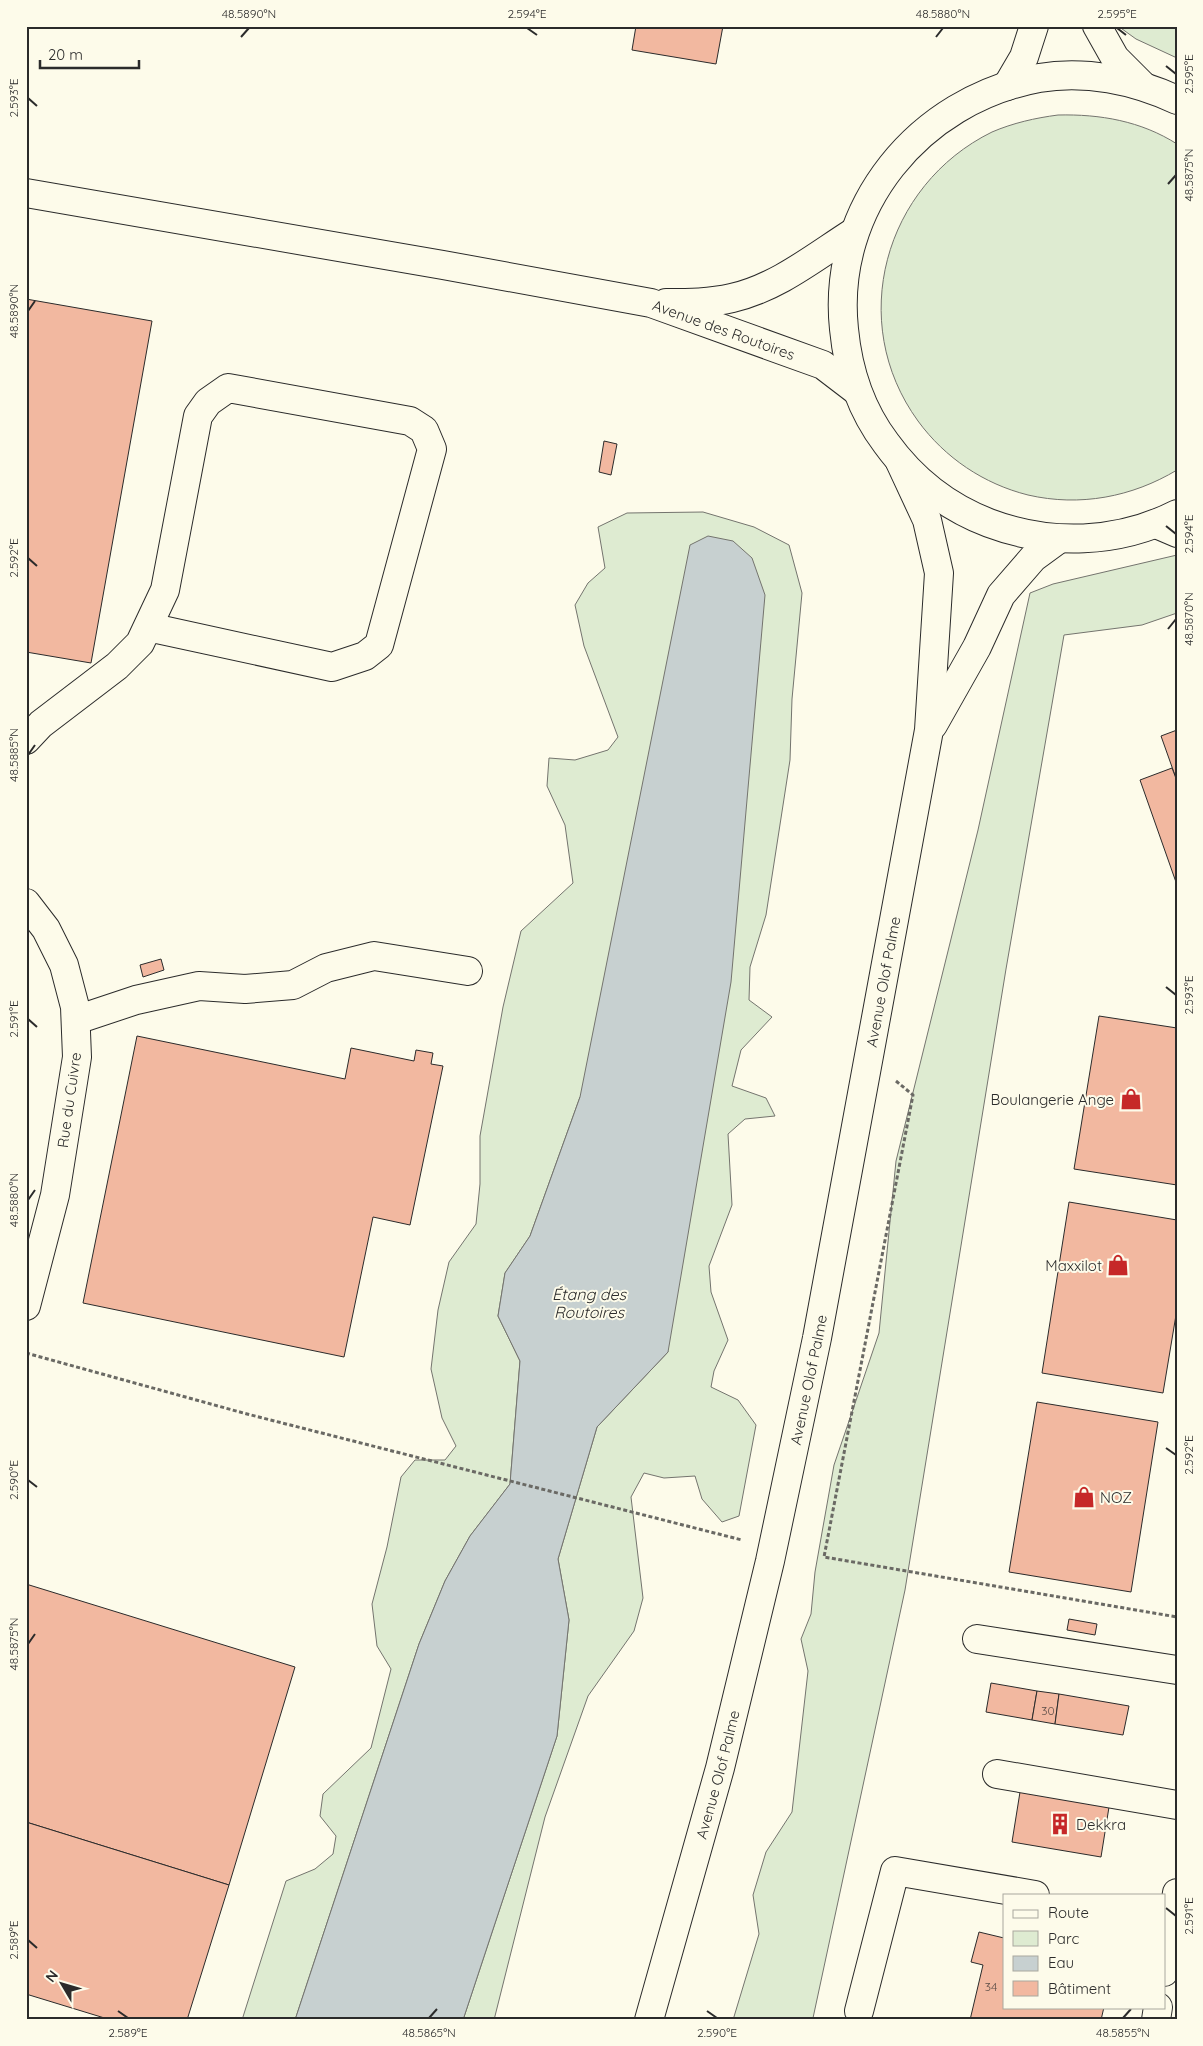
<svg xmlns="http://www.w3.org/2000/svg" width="1203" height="2046" font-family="Quicksand,sans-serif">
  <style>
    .green { fill: #deebd1; stroke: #74746e }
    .water { fill: #c7d0d0; stroke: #74746e }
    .building { fill: #f2b8a0; stroke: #2b2b2b }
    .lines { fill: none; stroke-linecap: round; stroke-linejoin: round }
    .minor-casing { stroke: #2b2b2b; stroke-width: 30 }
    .major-casing { stroke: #2b2b2b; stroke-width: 30 }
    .path { stroke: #6a6964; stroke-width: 3; stroke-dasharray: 4 2.5; stroke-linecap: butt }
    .minor { stroke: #fdfbea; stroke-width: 28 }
    .major { stroke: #fdfbea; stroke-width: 28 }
    .ticks { fill: none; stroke: #2b2b2b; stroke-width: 2 }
    .labels { text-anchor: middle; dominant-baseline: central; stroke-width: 4; stroke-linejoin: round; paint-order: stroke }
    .number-label { font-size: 12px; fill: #5d4e48 }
    .street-label { font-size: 15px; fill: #2b2b2b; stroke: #fdfbea }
    .poi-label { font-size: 15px; fill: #2b2b2b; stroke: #fdfbea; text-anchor: end }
    .water-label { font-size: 16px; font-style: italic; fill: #2b2b2b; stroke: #fdfbea }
    .neatline { fill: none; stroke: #2b2b2b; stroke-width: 2 }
    .ticks-label { font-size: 12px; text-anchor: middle; fill: #2b2b2b }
  </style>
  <rect width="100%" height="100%" fill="#fdfbea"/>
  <g class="green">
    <polygon points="1118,26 1177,26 1177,58 1136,39"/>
    <path d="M 1058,115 C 1100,114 1141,121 1177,144 L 1177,470 C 1132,497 1080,507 1028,495 C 984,484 945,458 918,421 C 846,322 884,185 992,132 C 1013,123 1035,118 1058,115 Z"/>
    <polygon points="703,512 754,527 789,545 802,593 792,699 790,760 766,915 750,967 749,1000 772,1017 741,1050 732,1086 766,1098 775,1116 745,1119 728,1134 732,1205 709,1266 711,1292 728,1340 714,1371 711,1387 738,1400 756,1425 739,1516 722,1522 702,1499 695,1476 664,1478 644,1473 631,1497 643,1598 634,1631 588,1696 545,1817 494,2020 463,2020 557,1736 569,1620 558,1559 597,1427 668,1352 580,1097 530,1236 505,1273 498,1316 520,1361 510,1484 470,1536 445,1581 419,1644 295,2020 242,2020 286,1881 315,1869 333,1854 336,1836 320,1816 323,1794 371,1748 391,1669 377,1646 372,1604 387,1547 401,1477 415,1460 445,1460 456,1446 442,1418 431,1369 438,1310 449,1262 476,1224 480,1184 480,1136 503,1007 521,931 573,883 565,825 547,786 549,758 575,760 608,750 618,737 584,646 575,605 588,583 605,568 598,527 627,513"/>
    <polygon points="1177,555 1177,613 1142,625 1064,635 1006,969 905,1590 813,2018 813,2020 733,2020 759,1934 753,1895 766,1852 792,1812 808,1671 801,1639 811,1614 815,1572 834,1465 879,1333 896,1161 978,830 1030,593 1053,584"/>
  </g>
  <polygon class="water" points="708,536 733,541 752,558 765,595 731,982 668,1352 597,1427 558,1559 569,1620 557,1736 463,2020 295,2020 419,1644 445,1581 470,1536 510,1484 520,1361 498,1316 505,1273 530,1236 580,1097 690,545"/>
  <g class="building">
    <polygon points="636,26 723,26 716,64 632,50"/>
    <polygon points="26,299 152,321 91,663 26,652"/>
    <polygon points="604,441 617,444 611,475 599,472"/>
    <polygon points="1177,730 1177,781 1161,736"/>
    <polygon points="1172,768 1177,781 1177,885 1140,780"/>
    <polygon points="161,959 164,970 143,977 140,965"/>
    <polygon points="1099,1016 1177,1028 1177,1185 1074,1169"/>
    <polygon points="137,1036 345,1079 351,1048 414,1061 416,1050 433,1053 431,1064 443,1066 410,1225 373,1217 344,1357 83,1303"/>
    <polygon points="1069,1202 1177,1220 1177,1309 1163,1393 1042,1373"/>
    <polygon points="1037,1402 1158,1422 1131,1592 1009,1572"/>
    <polygon points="26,1584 295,1667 229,1885 26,1822"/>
    <polygon points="1069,1619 1097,1624 1095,1635 1067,1630"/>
    <polygon points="991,1683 1037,1691 1032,1720 986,1712"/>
    <polygon points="1037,1691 1059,1694 1055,1724 1032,1720"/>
    <polygon points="1059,1694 1129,1706 1123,1735 1055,1724"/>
    <polygon points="1020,1792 1109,1807 1101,1857 1012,1842"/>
    <polygon points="26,1822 229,1885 187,2020 111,2020 26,1994"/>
    <polygon points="979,1932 1004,1938 1004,2007 1104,2007 1101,2020 970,2020 983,1965 971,1962"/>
  </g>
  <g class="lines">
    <g class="minor-casing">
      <g id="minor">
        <path id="s1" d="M 26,193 L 443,265 L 651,303 L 823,365 L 857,391"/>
        <path d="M 666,303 C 688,303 710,303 732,298 C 777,288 816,256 854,232"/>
        <polyline points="1156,524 1177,533"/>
        <polyline points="26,740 41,724 117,666 140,643 165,590 198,416 208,402 228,388 410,421 424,430 432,449 379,645 365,656 332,667 148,627"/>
        <polyline points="26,903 46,929 64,965 75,1007 77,1057 55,1195 26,1306"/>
        <polyline points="76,1020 136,1000 199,986 245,989 293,985 326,968 374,956 468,971"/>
        <polyline points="977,1639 1177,1670"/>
        <polyline points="997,1774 1177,1805"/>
        <polyline points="1164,1972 1177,1893"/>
        <polyline points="859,2011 895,1871 1035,1895"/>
        <polyline points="1156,2020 1158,2007"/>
      </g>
    </g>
    <g class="major-casing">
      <g id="major">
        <polyline points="1097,26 1115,58 1143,86"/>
        <polyline points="1007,86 1024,57 1034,26"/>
        <path d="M 1177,100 C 1134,80 1085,70 1039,78 C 919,100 831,207 844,329 C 848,371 861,410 886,443 C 912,479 947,507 989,523 C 1050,546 1118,544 1177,514"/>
        <polyline points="933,725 977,647 1001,595 1033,558 1059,539"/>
        <path id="s2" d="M 649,2020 L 720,1768 L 770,1561 L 817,1338 L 929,730 L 939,573 L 927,520 L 900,462"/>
      </g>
    </g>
    <g class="path">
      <polyline points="896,1081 913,1095 824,1557 1177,1617"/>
      <polyline points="26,1353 247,1414 742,1540"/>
    </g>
    <use href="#minor" class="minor"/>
    <use href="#major" class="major"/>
  </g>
  <path class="ticks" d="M 527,28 L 537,35M 1117,28 L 1126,35M 241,37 L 249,28M 936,37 L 943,28M 1166,66 L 1176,74M 28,98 L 37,106M 1168,184 L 1176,175M 28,311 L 35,301M 1166,526 L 1176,534M 28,558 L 37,566M 1168,629 L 1176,619M 28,755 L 35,745M 1166,987 L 1176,995M 28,1019 L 37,1027M 28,1200 L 35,1190M 1166,1448 L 1176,1455M 28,1480 L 37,1487M 28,1644 L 35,1634M 1166,1908 L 1176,1916M 28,1940 L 37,1948M 118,2011 L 128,2018M 707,2011 L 717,2018M 429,2018 L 437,2009M 1123,2018 L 1131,2009"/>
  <defs>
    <g id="shop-bare" transform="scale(1.725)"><path d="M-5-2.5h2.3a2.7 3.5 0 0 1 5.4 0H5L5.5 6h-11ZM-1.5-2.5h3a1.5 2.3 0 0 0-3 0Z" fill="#c62828" stroke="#fdfbea" stroke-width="2.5" paint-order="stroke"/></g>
    <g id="building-bare" transform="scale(1.725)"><path d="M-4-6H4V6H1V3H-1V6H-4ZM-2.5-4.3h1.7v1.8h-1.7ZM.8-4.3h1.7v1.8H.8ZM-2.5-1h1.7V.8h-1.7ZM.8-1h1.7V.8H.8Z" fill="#c62828" stroke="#fdfbea" stroke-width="2.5" paint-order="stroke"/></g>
  </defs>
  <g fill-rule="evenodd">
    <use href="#shop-bare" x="1131" y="1099"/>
    <use href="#shop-bare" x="1118" y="1265"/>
    <use href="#shop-bare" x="1084" y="1497"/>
    <use href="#building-bare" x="1060" y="1824"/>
  </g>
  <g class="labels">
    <g class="number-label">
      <text x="1048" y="1710">30</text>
      <text x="991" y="1986">34</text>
    </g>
    <g class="street-label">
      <text stroke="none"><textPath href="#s1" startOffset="712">Avenue des Routoires</textPath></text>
      <text stroke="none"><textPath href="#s2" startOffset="1065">Avenue Olof Palme</textPath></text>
      <text transform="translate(69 1100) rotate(-82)">Rue du Cuivre</text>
      <text stroke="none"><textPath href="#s2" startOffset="660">Avenue Olof Palme</textPath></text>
      <text stroke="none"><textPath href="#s2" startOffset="255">Avenue Olof Palme</textPath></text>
    </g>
    <g class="poi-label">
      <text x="1114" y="1099">Boulangerie Ange</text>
      <text x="1102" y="1265">Maxxilot</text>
      <text x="1100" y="1497" text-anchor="start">NOZ</text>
      <text x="1076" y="1824" text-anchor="start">Dekkra</text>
    </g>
    <g class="water-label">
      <text x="589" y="1294">Étang des<tspan x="589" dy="18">Routoires</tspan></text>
    </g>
  </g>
  <rect width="1203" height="2046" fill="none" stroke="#fdfbea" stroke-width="55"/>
  <rect x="1003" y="1894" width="162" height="115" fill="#fdfbea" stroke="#a9a89e"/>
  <rect x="1013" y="1910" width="25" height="8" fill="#fdfbea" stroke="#a9a89e"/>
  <text x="1048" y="1918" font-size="15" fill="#2b2b2b">Route</text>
  <rect x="1013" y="1931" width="25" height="15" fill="#deebd1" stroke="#a9a89e"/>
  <text x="1048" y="1944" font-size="15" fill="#2b2b2b">Parc</text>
  <rect x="1013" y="1956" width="25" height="15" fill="#c7d0d0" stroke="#a9a89e"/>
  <text x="1048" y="1968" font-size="15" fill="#2b2b2b">Eau</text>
  <rect x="1013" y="1981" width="25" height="15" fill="#f2b8a0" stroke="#a9a89e"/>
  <text x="1048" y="1994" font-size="15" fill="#2b2b2b">Bâtiment</text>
  <g transform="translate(62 1984) rotate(308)" stroke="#fdfbea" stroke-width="4" paint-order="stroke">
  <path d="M0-4L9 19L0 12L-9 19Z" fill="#2b2b2b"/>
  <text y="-8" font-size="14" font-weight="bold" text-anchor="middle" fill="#2b2b2b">N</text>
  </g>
  <path d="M40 60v8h99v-8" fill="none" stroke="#2b2b2b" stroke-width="2.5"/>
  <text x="48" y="60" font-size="15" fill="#2b2b2b" stroke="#fdfbea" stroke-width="4" paint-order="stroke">20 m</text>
  <rect x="28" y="28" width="1148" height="1990" class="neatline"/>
  <g class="ticks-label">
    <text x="249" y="18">48.5890°N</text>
    <text x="527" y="18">2.594°E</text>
    <text x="943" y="18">48.5880°N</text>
    <text x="1117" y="18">2.595°E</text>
    <text transform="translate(1189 74) rotate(-90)" y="4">2.595°E</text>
    <text transform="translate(14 98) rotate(-90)" y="4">2.593°E</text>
    <text transform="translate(1189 175) rotate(-90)" y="4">48.5875°N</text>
    <text transform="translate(14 311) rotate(-90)" y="4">48.5890°N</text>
    <text transform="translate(1189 534) rotate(-90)" y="4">2.594°E</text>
    <text transform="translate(14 558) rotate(-90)" y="4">2.592°E</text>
    <text transform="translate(1189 619) rotate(-90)" y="4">48.5870°N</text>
    <text transform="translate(14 755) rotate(-90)" y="4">48.5885°N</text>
    <text transform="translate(1189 995) rotate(-90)" y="4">2.593°E</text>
    <text transform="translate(14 1019) rotate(-90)" y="4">2.591°E</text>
    <text transform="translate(14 1200) rotate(-90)" y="4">48.5880°N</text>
    <text transform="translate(1189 1455) rotate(-90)" y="4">2.592°E</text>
    <text transform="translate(14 1480) rotate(-90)" y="4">2.590°E</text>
    <text transform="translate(14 1644) rotate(-90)" y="4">48.5875°N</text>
    <text transform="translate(1189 1916) rotate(-90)" y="4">2.591°E</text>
    <text transform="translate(14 1940) rotate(-90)" y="4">2.589°E</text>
    <text x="128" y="2037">2.589°E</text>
    <text x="429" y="2037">48.5865°N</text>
    <text x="717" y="2037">2.590°E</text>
    <text x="1123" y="2037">48.5855°N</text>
  </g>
</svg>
